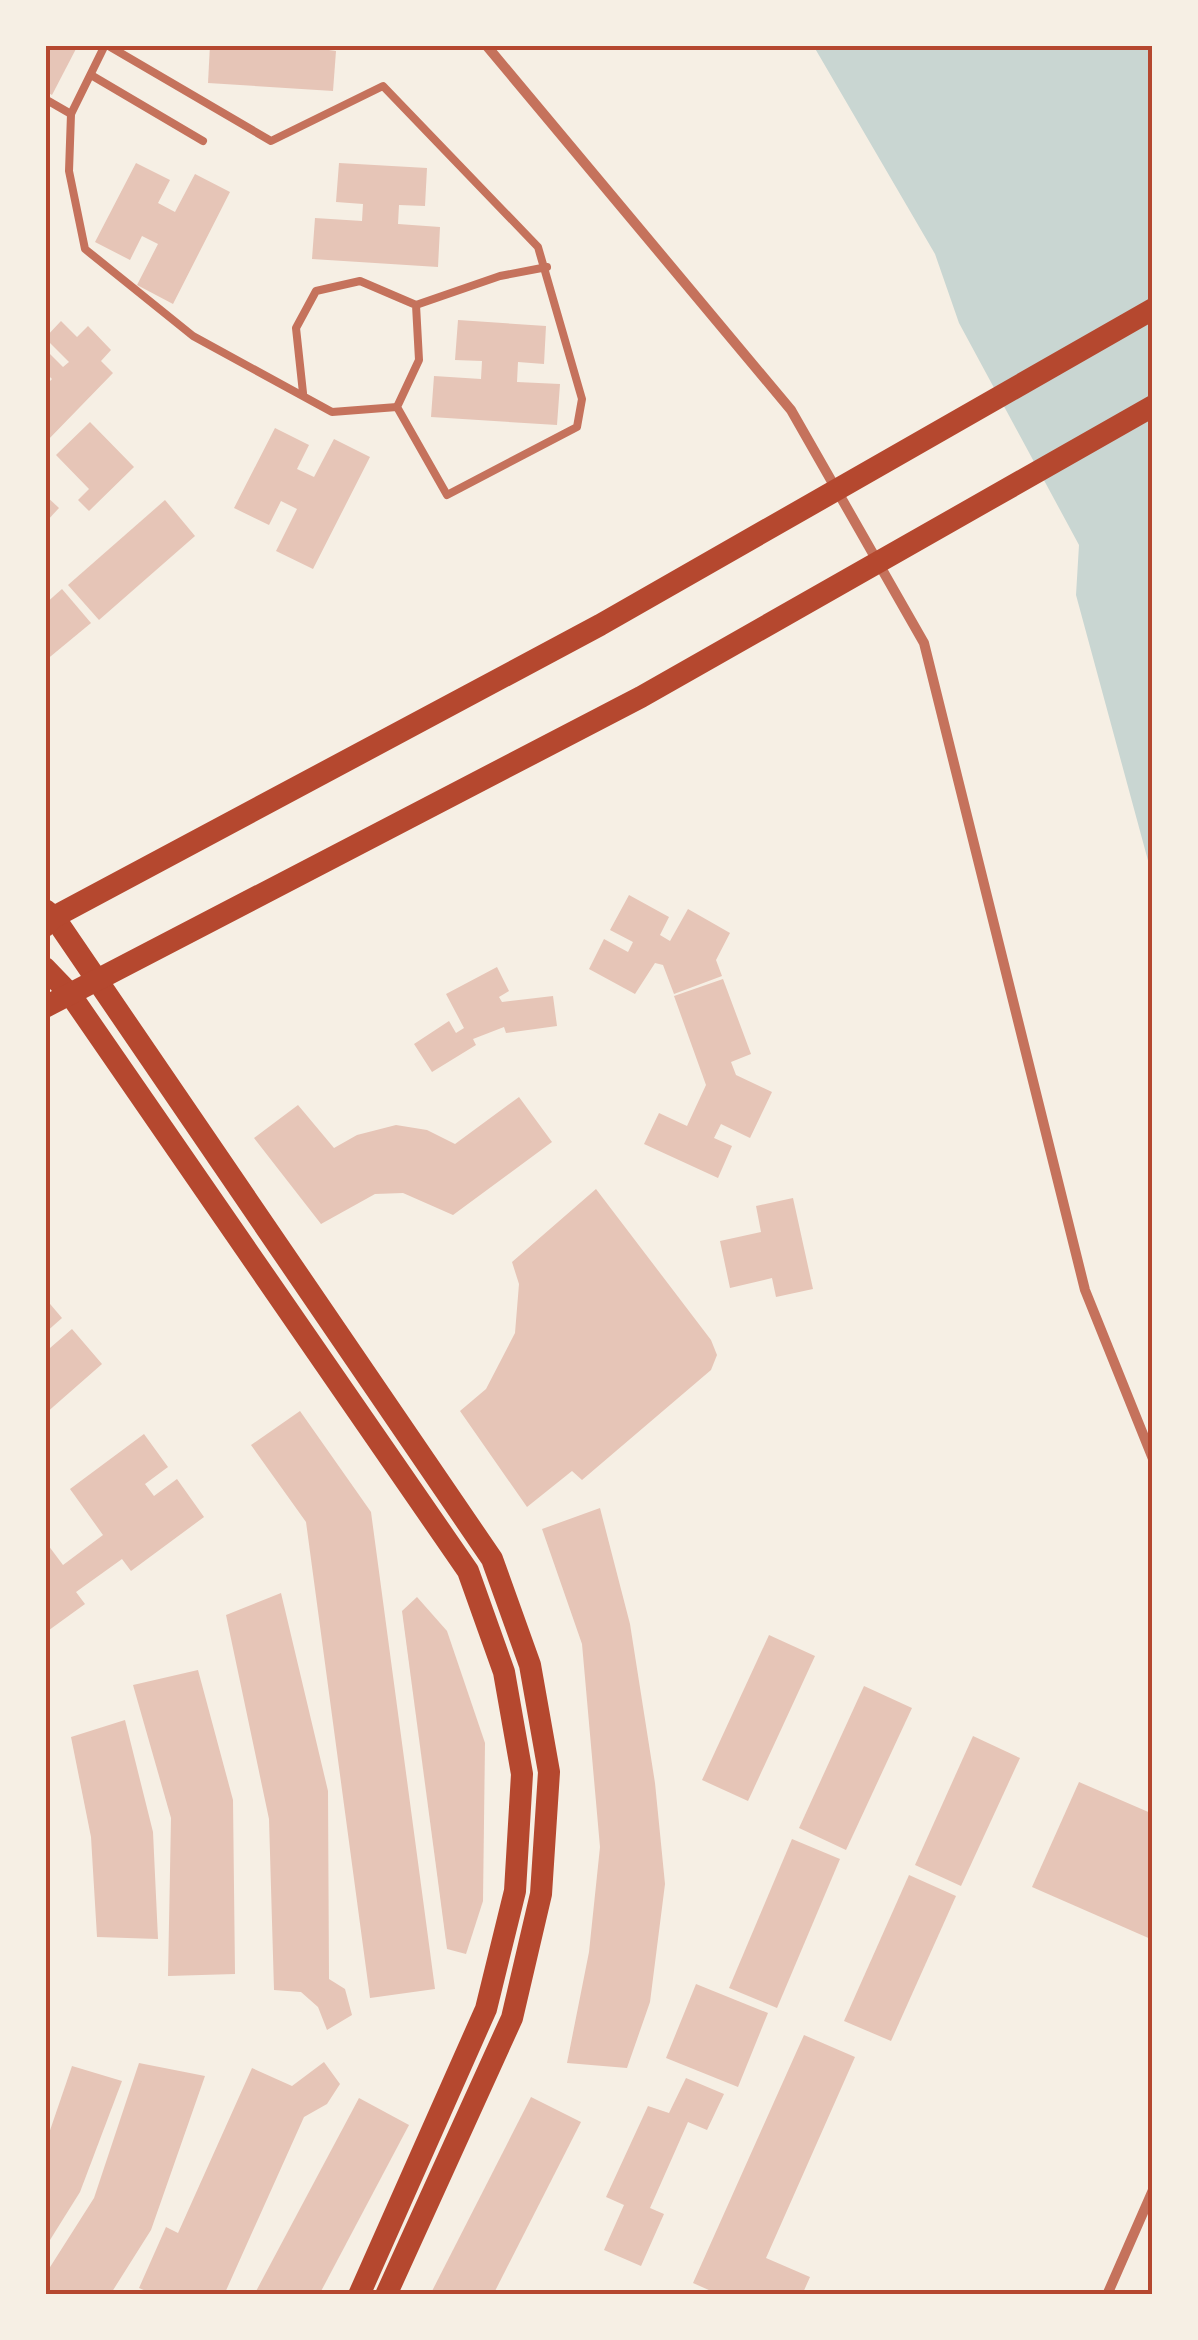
<svg xmlns="http://www.w3.org/2000/svg" width="1198" height="2340" font-family="Spectral,serif">
  <style>
    .water { fill: #c9d6d2 }
    .building { fill: #e6c5b7 }
    .lines { fill: none; stroke-linecap: round; stroke-linejoin: round }
    .service { stroke: #c5725c; stroke-width: 8 }
    .minor { stroke: #c5725c; stroke-width: 10 }
    .primary { stroke: #b5482f; stroke-width: 22 }
    .neatline { fill: none; stroke: #b5482f; stroke-width: 4 }
  </style>
  <rect width="100%" height="100%" fill="#f6efe4"/>
  <polygon class="water" points="813,45 1153,45 1153,879 1076,595 1079,545 959,323 935,254"/>
  <g class="building">
    <polygon points="45,45 78,45 52,95 45,91"/>
    <polygon points="210,45 293,45 336,51 333,91 208,83"/>
    <polygon points="136,163 170,180 158,203 175,212 195,174 230,192 173,304 137,285 158,244 142,236 130,260 95,242"/>
    <polygon points="339,163 427,168 425,206 399,205 398,224 440,227 438,267 312,259 315,218 362,221 363,204 336,202"/>
    <polygon points="458,320 546,326 544,364 518,362 517,382 560,384 557,425 431,417 434,376 481,379 482,361 455,360"/>
    <polygon points="61,321 77,337 88,326 111,350 101,361 113,373 45,443 45,386 52,379 45,372 45,349 63,367 69,362 45,338"/>
    <polygon points="90,422 134,467 89,511 78,500 89,489 56,455"/>
    <polygon points="275,428 309,445 297,469 314,477 334,439 370,457 313,569 276,551 297,509 281,501 269,525 234,508"/>
    <polygon points="45,495 59,508 45,523"/>
    <polygon points="165,500 195,536 99,620 68,585"/>
    <polygon points="62,589 91,623 45,661 45,604"/>
    <polygon points="629,895 669,917 660,935 670,941 688,909 730,933 716,960 722,976 674,994 663,965 655,963 635,994 589,969 604,939 628,952 633,942 610,930"/>
    <polygon points="497,967 509,991 499,997 502,1002 553,996 557,1026 506,1033 504,1027 473,1039 476,1045 432,1072 414,1044 449,1021 456,1033 464,1028 446,994"/>
    <polygon points="723,979 751,1054 731,1062 736,1075 772,1092 750,1138 721,1124 714,1138 732,1146 718,1178 644,1144 659,1113 687,1126 706,1085 674,996"/>
    <polygon points="519,1097 552,1142 453,1215 403,1193 375,1194 321,1224 254,1138 298,1105 334,1148 357,1135 396,1125 427,1130 455,1144"/>
    <polygon points="596,1189 711,1340 717,1355 711,1370 582,1480 572,1471 527,1507 460,1411 486,1389 515,1333 519,1284 512,1262"/>
    <polygon points="793,1198 813,1289 776,1297 772,1278 730,1288 720,1241 761,1232 756,1206"/>
    <polygon points="45,1298 62,1318 45,1333"/>
    <polygon points="72,1329 102,1364 45,1414 45,1342 50,1348"/>
    <polygon points="300,1411 371,1512 435,1989 370,1998 306,1522 251,1445"/>
    <polygon points="144,1434 168,1467 145,1484 154,1496 177,1479 204,1517 131,1571 122,1559 76,1592 85,1604 45,1633 45,1541 63,1565 103,1535 70,1489"/>
    <polygon points="600,1508 630,1624 655,1783 665,1884 650,2002 627,2068 567,2063 589,1952 600,1847 582,1644 542,1529"/>
    <polygon points="281,1593 328,1791 329,1979 345,1989 352,2015 327,2030 318,2007 301,1992 274,1990 269,1819 226,1615"/>
    <polygon points="417,1597 447,1631 485,1743 483,1901 466,1954 447,1949 402,1611"/>
    <polygon points="769,1635 815,1656 748,1801 702,1780"/>
    <polygon points="198,1670 233,1800 235,1974 168,1976 171,1818 133,1685"/>
    <polygon points="864,1686 912,1708 846,1850 799,1828"/>
    <polygon points="125,1720 153,1832 158,1939 97,1937 91,1837 71,1737"/>
    <polygon points="973,1736 1020,1758 961,1886 915,1865"/>
    <polygon points="1079,1782 1153,1814 1153,1940 1032,1887"/>
    <polygon points="792,1839 840,1859 777,2008 729,1988"/>
    <polygon points="909,1875 956,1896 891,2041 844,2021"/>
    <polygon points="696,1984 768,2013 738,2087 666,2058"/>
    <polygon points="804,2035 855,2057 766,2258 810,2277 802,2295 720,2295 693,2283"/>
    <polygon points="324,2062 340,2084 327,2104 304,2117 224,2295 155,2295 139,2288 166,2227 178,2233 252,2068 292,2086"/>
    <polygon points="139,2063 205,2076 151,2230 110,2295 45,2295 45,2275 94,2198"/>
    <polygon points="72,2066 122,2081 80,2192 45,2248 45,2145"/>
    <polygon points="686,2078 724,2094 707,2130 688,2122 650,2208 664,2214 641,2266 604,2250 624,2205 606,2197 648,2106 669,2113"/>
    <polygon points="531,2097 581,2122 493,2295 430,2295"/>
    <polygon points="359,2098 409,2125 319,2295 254,2295"/>
  </g>
  <g class="lines">
    <g class="service">
      <polyline points="105,45 71,114 69,171 85,249 193,336 332,412 397,407"/>
      <polyline points="107,45 271,141 383,86 538,247 582,399 577,427 447,495 397,407 419,360 416,305 360,281 316,291 296,328 303,393"/>
      <polyline points="91,75 203,141"/>
      <polyline points="45,99 71,114"/>
      <polyline points="416,305 500,276 547,267"/>
    </g>
    <g class="minor">
      <polyline points="486,45 791,410 924,643 1085,1290 1153,1459"/>
      <polyline points="1107,2295 1153,2190"/>
    </g>
    <g class="primary">
      <polyline points="45,910 54,917 492,1559 530,1665 549,1772 541,1894 512,2018 386,2295"/>
      <polyline points="45,926 54,917 600,625 1153,309"/>
      <polyline points="45,968 70,994 468,1571 504,1672 522,1774 515,1891 486,2009 359,2295"/>
      <polyline points="45,1007 641,697 1153,406"/>
    </g>
  </g>
  <rect width="1198" height="2340" fill="none" stroke="#f6efe4" stroke-width="95"/>
  <rect x="48" y="48" width="1102" height="2244" class="neatline"/>
</svg>
